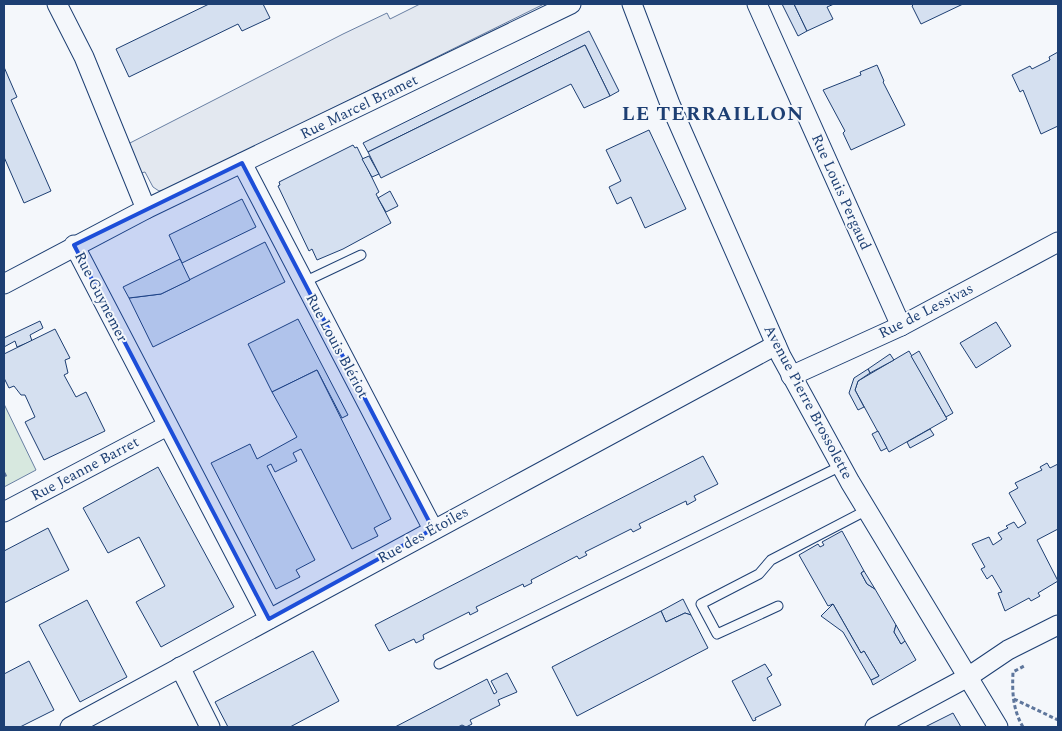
<svg xmlns="http://www.w3.org/2000/svg" width="1062" height="731" font-family="Spectral,serif">
  <style>
    .green { fill: #d7e8df; stroke: #687fa3 }
    .parking { fill: #e3e8f0; stroke: #687fa3 }
    .building { fill: #d5e0f0; stroke: #1d3f73 }
    .lines { fill: none; stroke-linecap: round; stroke-linejoin: round }
    .lane-casing { stroke: #1d3f73; stroke-width: 11 }
    .street-casing { stroke: #1d3f73; stroke-width: 21 }
    .path { stroke: #5e769c; stroke-width: 3; stroke-dasharray: 4 2.5; stroke-linecap: butt }
    .lane { stroke: #f4f7fb; stroke-width: 9 }
    .street { stroke: #f4f7fb; stroke-width: 19 }
    .marked { fill: #1d4ed8; fill-opacity: 0.2; stroke: #1d4ed8; stroke-width: 4; stroke-linejoin: round }
    .labels { text-anchor: middle; dominant-baseline: central; stroke-width: 4; stroke-linejoin: round; paint-order: stroke }
    .street-label { font-size: 15px; fill: #1d3f73; stroke: #f4f7fb }
    .district-label { font-size: 20px; font-weight: bold; letter-spacing: 1px; fill: #1d3f73; stroke: #f4f7fb }
  </style>
  <rect width="100%" height="100%" fill="#f4f7fb"/>
  <polygon class="green" points="4,404 36,470 4,487"/>
  <polygon class="parking" points="420,4 544,4 171,188 159,191 153,187 145,172 141,173 128,144 343,34 387,13 390,19"/>
  <g class="building">
    <polygon points="209,4 263,4 270,18 242,31 238,24 129,77 116,49"/>
    <polygon points="782,4 794,4 807,31 798,36"/>
    <polygon points="794,4 834,4 827,7 833,19 807,31"/>
    <polygon points="914,4 963,4 921,24 912,6"/>
    <polygon points="589,31 619,91 610,96 585,45 368,152 363,143"/>
    <polygon points="585,45 610,96 584,108 571,84 381,178 368,152"/>
    <polygon points="1058,52 1058,126 1041,134 1023,90 1020,92 1012,75 1030,66 1032,69 1050,60 1049,57"/>
    <polygon points="877,65 884,81 883,82 905,125 851,150 843,133 845,131 823,90 861,75 860,72"/>
    <polygon points="4,67 17,97 11,100 51,191 24,203 4,157"/>
    <polygon points="649,130 686,209 645,228 631,197 617,204 609,187 621,181 606,150"/>
    <polygon points="353,145 355,148 357,147 379,192 376,194 391,223 343,249 317,260 312,249 309,251 278,186 280,185 279,182"/>
    <polygon points="369,156 379,174 372,177 362,159"/>
    <polygon points="390,191 398,206 386,212 378,198"/>
    <polygon points="242,199 256,227 182,263 169,235"/>
    <polygon points="265,242 285,282 153,347 129,298 161,294"/>
    <polygon points="180,259 190,280 161,294 129,298 123,287"/>
    <polygon points="298,319 348,415 342,418 317,370 272,392 248,344"/>
    <polygon points="40,321 43,328 30,335 32,341 17,347 15,341 4,347 4,338"/>
    <polygon points="996,322 1011,346 976,368 960,343"/>
    <polygon points="55,329 70,358 65,360 68,373 64,375 76,397 86,392 105,431 44,460 25,422 35,417 25,395 21,395 14,386 9,388 4,378 4,354"/>
    <polygon points="909,351 947,419 889,452 855,390 858,381"/>
    <polygon points="919,351 953,413 946,417 911,356"/>
    <polygon points="890,354 894,360 870,373 868,369"/>
    <polygon points="868,369 870,373 858,381 855,390 864,407 858,410 849,393 854,378"/>
    <polygon points="317,370 391,519 374,528 378,536 352,549 301,449 293,453 297,461 275,472 271,464 267,466 315,560 296,570 300,577 276,589 211,463 250,444 257,459 297,437 272,392"/>
    <polygon points="930,429 934,435 910,448 907,442"/>
    <polygon points="878,431 887,448 881,451 872,434"/>
    <polygon points="703,456 718,484 694,496 696,500 687,505 686,501 639,524 641,528 633,532 631,529 585,552 587,555 579,559 577,556 531,580 532,583 524,587 523,584 476,607 478,611 470,615 469,612 423,635 424,639 416,643 414,639 389,651 375,625"/>
    <polygon points="1047,463 1050,468 1058,464 1058,529 1037,540 1058,581 1038,593 1040,596 1031,601 1029,598 1005,611 998,593 1002,592 992,575 987,579 981,569 985,567 972,544 989,537 993,545 1002,539 998,533 1008,528 1006,526 1014,522 1018,528 1026,523 1009,493 1018,488 1015,483 1042,470 1040,467"/>
    <polygon points="158,467 234,607 161,647 136,602 165,586 139,537 108,553 83,508"/>
    <polygon points="48,528 69,570 4,603 4,551"/>
    <polygon points="842,531 864,571 861,573 867,584 875,589 896,625 894,632 901,644 905,641 916,660 873,685 871,680 879,676 868,658 864,651 861,653 833,604 828,606 799,555 818,544 820,547 824,545 822,542"/>
    <polygon points="864,571 875,589 867,584 861,573"/>
    <polygon points="683,599 691,615 685,613 666,622 661,611"/>
    <polygon points="87,600 127,677 80,702 39,625"/>
    <polygon points="833,604 861,653 864,651 879,676 871,680 843,632 821,616"/>
    <polygon points="661,611 666,622 685,613 691,615 708,648 577,716 552,667"/>
    <polygon points="896,625 905,641 901,644 894,632"/>
    <polygon points="313,651 339,701 290,727 228,727 215,702"/>
    <polygon points="29,661 54,710 20,727 4,727 4,674"/>
    <polygon points="765,664 772,675 767,678 781,705 755,718 756,720 753,721 732,681"/>
    <polygon points="507,673 517,692 498,700 500,705 470,720 472,724 466,727 462,725 458,727 395,727 487,679 494,694 497,692 491,681"/>
    <polygon points="953,713 961,727 925,727"/>
  </g>
  <g class="lines">
    <g class="lane-casing">
      <g id="lane">
        <polyline points="304,282 361,255"/>
        <polyline points="778,606 717,634 701,604 759,574 771,560 867,510"/>
        <polyline points="439,664 841,466"/>
      </g>
    </g>
    <g class="street-casing">
      <g id="street">
        <polyline points="57,4 84,57 146,209"/>
        <polyline points="632,4 670,104 781,356 850,482 998,727"/>
        <polyline points="757,4 901,326"/>
        <polyline points="242,163 433,529"/>
        <polyline points="74,245 269,619"/>
        <polyline points="4,284 146,209 571,4"/>
        <polyline points="791,376 901,326 1058,242"/>
        <polyline points="4,512 167,426"/>
        <polyline points="180,667 210,727"/>
        <polyline points="70,727 776,345"/>
        <polyline points="875,727 968,677 1008,650 1058,625"/>
      </g>
    </g>
    <g class="path">
      <polyline points="4,473 6,477 4,478"/>
      <polyline points="1014,699 1058,720"/>
      <path d="M 1023,727 C 1013,710 1012,693 1013,672 L 1026,665"/>
    </g>
    <use href="#lane" class="lane"/>
    <use href="#street" class="street"/>
  </g>
  <path class="marked" d="M 242,163 L 433,529 L 269,619 L 74,245 Z"/>
  <g class="labels">
    <g class="street-label">
      <text transform="translate(359 107) rotate(-26)">Rue Marcel Bramet</text>
      <text transform="translate(841 192) rotate(66)">Rue Louis Pergaud</text>
      <text transform="translate(101 297) rotate(63)">Rue Guynemer</text>
      <text transform="translate(926 311) rotate(-27)">Rue de Lessivas</text>
      <text transform="translate(337 346) rotate(62)">Rue Louis Blériot</text>
      <text transform="translate(808 402) rotate(62)">Avenue Pierre Brossolette</text>
      <text transform="translate(85 469) rotate(-28)">Rue Jeanne Barret</text>
      <text transform="translate(423 535) rotate(-29)">Rue des Étoiles</text>
    </g>
    <g class="district-label">
      <text x="713" y="114">LE TERRAILLON</text>
    </g>
  </g>
  <rect width="1062" height="731" fill="none" stroke="#1d3f73" stroke-width="10"/>
</svg>
